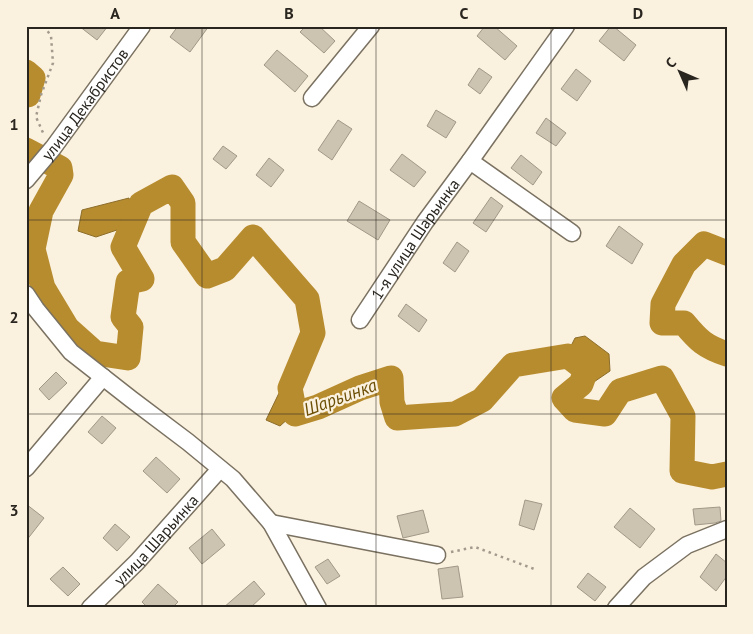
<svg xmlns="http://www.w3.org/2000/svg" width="753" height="634" font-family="'PT Sans',sans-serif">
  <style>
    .water { fill: #b78c2e; stroke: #8c6d2a }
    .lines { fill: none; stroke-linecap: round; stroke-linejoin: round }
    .river { stroke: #b78c2e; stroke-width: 25 }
    .building { fill: #ccc3b1; stroke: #a19888 }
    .minor-casing { stroke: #7a7161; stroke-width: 19 }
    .path { stroke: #a29a8d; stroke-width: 2.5; stroke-dasharray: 2.5 4; stroke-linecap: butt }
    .minor { stroke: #fff; stroke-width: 16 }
    .grid { fill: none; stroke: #29251f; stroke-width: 1; stroke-opacity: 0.55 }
    .labels { text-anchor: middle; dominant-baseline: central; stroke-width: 4.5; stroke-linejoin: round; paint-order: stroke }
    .street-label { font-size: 16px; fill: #29251f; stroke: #fbf1df }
    .water-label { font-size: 18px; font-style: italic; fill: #6d5006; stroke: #fbf1df }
    .neatline { fill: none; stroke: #29251f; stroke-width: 2 }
    .grid-label { font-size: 16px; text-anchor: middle; font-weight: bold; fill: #29251f }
  </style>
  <rect width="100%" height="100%" fill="#fbf1df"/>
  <g class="water">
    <polygon points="129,198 135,224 96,237 78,231 82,210"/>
    <polygon points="585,336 609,354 610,371 588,386 578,375 586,370 569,350 575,338"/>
    <polygon points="279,393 300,395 301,407 280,426 266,420"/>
  </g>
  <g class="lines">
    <g class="river">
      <polyline points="26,72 33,78 28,95 26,95"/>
      <polyline points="26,150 60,168 61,175 41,211 33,249 43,288 67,328 95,353 128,358 131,327 123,317 128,282 142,279 123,247 141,204 172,187 183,203 183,242 207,276 225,269 253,237 307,299 313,333 290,388 295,414 318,407 360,388 391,378 392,402 397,418 455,414 482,400 513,365 568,356 586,370 581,384 564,398 575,410 605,414 620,391 662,378 683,416 682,471 712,477 727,474"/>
      <path d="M 727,253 L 704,244 L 684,264 L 663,304 L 662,323 L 684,323 C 698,340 705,347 727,354"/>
    </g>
  </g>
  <g class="building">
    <polygon points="79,26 108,26 97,40"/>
    <polygon points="178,26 209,26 190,52 170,37"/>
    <polygon points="306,26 319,26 335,41 324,53 300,32"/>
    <polygon points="485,26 494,26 517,46 505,60 477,36"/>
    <polygon points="611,26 613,26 636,45 624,61 599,41"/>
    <polygon points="277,50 308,76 295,92 264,65"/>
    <polygon points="479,68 492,77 480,94 468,85"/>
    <polygon points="576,69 591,81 577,101 561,89"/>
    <polygon points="436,110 456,122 446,138 427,126"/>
    <polygon points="546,118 566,133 556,146 536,133"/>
    <polygon points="338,120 352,129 332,160 318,150"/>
    <polygon points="223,146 237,156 226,169 213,159"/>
    <polygon points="402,154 426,172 414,187 390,170"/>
    <polygon points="521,155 542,172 533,185 511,168"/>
    <polygon points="269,158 284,170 271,187 256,175"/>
    <polygon points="491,197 503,206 486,232 473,223"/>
    <polygon points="359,201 390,220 378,240 347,221"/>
    <polygon points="619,226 643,244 632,264 606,246"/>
    <polygon points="457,242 469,251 455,272 443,263"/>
    <polygon points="406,304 427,320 419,332 398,316"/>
    <polygon points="56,372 67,383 49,400 39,389"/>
    <polygon points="102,416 116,428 102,444 88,432"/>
    <polygon points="156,457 180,479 167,493 143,471"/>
    <polygon points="525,500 542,504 534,530 519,525"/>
    <polygon points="26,504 44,518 26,541"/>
    <polygon points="720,507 721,521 715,523 695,525 693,509"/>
    <polygon points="630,508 655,529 640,548 614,527"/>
    <polygon points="423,510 429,532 403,538 397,516"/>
    <polygon points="115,524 130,537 117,551 103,538"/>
    <polygon points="212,529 225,545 202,564 189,548"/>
    <polygon points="716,554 727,563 727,576 716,591 700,577"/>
    <polygon points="328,559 340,576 327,584 315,567"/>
    <polygon points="458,566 463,597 442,599 438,569"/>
    <polygon points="63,567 80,584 68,596 50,579"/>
    <polygon points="588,573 606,587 595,601 577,587"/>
    <polygon points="254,581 265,594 250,608 223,608"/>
    <polygon points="158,584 178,602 172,608 148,608 142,602"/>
  </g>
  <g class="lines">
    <g class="minor-casing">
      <g id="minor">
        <polyline points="312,98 371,26"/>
        <polyline points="470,161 572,233"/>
        <path id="s1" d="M 26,180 L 53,148 L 142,26"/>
        <polyline points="26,294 36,309 71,352 131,399 188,442 233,479 271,523 318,608"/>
        <path id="s2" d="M 360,320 L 425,222 L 470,161 L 566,26"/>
        <polyline points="26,468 103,377"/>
        <polyline points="271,523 437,555"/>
        <path id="s3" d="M 90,608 L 137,562 L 220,469"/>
        <polyline points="616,608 644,577 687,545 727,529"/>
      </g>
    </g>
    <g class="path">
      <polyline points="44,26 51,36 53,63 41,95 36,117 44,135"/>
      <polyline points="451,552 475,547 537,570"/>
    </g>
    <use href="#minor" class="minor"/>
  </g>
  <path class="grid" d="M 202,26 L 202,608M 376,26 L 376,608M 551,26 L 551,608M 26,220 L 727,220M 26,414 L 727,414"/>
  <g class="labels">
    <g class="street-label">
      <text stroke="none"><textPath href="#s1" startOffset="96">улица Декабристов</textPath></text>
      <text stroke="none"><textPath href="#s2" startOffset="98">1-я улица Шарьинка</textPath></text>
      <text stroke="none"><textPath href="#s3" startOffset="95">улица Шарьинка</textPath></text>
    </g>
    <g class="water-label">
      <text transform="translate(340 397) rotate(-20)">Шарьинка</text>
    </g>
  </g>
  <rect width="753" height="634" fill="none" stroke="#fbf1df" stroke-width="55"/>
  <g transform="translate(680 72) rotate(315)" stroke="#fbf1df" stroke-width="4" paint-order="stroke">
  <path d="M0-4L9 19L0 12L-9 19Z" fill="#29251f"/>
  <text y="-8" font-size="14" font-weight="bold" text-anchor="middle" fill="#29251f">С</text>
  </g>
  <rect x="28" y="28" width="698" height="578" class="neatline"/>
  <g class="grid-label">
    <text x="115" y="19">A</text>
    <text x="289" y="19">B</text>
    <text x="464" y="19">C</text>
    <text x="638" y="19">D</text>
    <text x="14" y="130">1</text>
    <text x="14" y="323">2</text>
    <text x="14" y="516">3</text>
  </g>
</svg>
